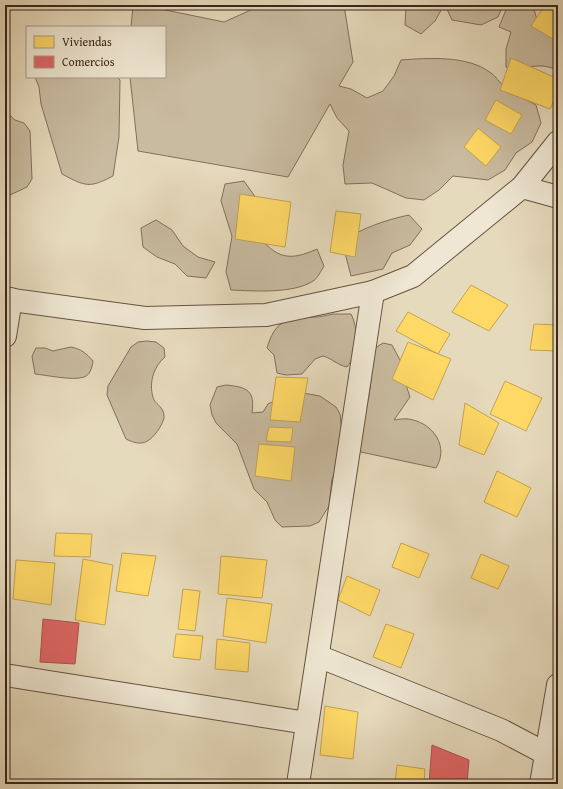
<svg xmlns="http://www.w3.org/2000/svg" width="563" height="789" font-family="'Gentium Book Plus',serif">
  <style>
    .green { fill: #c9bba0; stroke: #82705d }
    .homes { fill: #ffd966; stroke: #c4a34f }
    .shops { fill: #e06666; stroke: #ae534f }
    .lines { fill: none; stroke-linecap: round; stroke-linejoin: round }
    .street-casing { stroke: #655342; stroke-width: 24 }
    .street { stroke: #efe7d3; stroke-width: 22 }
  </style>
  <rect width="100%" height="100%" fill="#e6dabc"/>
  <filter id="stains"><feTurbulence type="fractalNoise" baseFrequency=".005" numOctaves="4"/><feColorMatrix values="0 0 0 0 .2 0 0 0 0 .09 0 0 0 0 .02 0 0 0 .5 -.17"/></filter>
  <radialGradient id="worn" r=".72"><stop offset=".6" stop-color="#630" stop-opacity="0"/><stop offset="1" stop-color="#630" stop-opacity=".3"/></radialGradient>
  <g class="green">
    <path d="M 133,5 L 141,5 L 224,22 L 262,5 L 344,5 L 353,62 L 339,86 L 351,89 L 367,98 L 383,91 L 394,76 L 401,60 C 428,58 468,55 491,73 C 496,76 499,83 504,86 C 513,94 525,99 536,105 L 541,123 L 532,142 L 516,153 L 505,170 L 488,180 L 453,176 L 439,190 L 424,200 L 406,198 L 372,183 L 345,184 L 343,165 L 349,131 L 337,118 L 330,104 L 288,177 L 138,151 L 130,77 L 165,77 L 165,27 L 131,27 Z"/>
    <polygon points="396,5 444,5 435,21 421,34 405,25 406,7"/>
    <polygon points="445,5 503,5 498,17 481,25 452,20"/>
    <path d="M 508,5 L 533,5 L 538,24 L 558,32 L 558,71 C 543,62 529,67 513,71 L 506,67 L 506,49 L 511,32 L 499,27 Z"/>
    <path d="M 35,77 L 117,77 L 120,80 L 119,137 L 113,176 C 90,188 86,187 62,174 L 41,104 L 39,87 Z"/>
    <polygon points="5,111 15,120 24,123 30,131 32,179 27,187 10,195 5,195"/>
    <path d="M 244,181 L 256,198 L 256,234 C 277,258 288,262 317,249 L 324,266 C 321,271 317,279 313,281 C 293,294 254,291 231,290 L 226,272 L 232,236 L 221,201 L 225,184 Z"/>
    <path d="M 409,215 L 422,229 L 410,245 L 392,253 L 383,269 L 351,276 L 342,241 C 363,228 385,220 409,215 Z"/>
    <polygon points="156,220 172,230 183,246 198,257 215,262 206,278 187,276 175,264 157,257 143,247 141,228"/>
    <path d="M 333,314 L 351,314 C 359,329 358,354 347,367 C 337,365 333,359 323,356 L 315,359 L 302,374 L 286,375 L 277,373 L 274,355 L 267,348 C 273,328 279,323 297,315 C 310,319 320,317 333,314 Z"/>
    <path d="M 147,341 L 156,342 L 164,348 L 165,357 C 153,367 148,385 154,400 C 157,405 163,407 164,415 C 165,419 161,425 159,429 C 149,443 142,447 126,439 L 107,395 L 108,386 L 131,347 L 138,342 Z"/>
    <path d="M 383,343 L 392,345 L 401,362 L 404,379 L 410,397 L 394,420 C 400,419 407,418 413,420 C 434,425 449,447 436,468 L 356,451 L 369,396 L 375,348 Z"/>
    <path d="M 71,347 C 81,349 86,353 93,361 C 92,368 90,375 84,377 C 74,381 46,375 35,374 L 32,356 L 36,348 L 45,348 L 53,351 Z"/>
    <path d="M 226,385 C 248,387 255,391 252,413 L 263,412 L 268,404 L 276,400 L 303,393 L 320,396 L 336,407 L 340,414 L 342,432 L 339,461 L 332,479 L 329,506 L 319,522 L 310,526 L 282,527 L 275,520 L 267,502 L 254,489 L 237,444 L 216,423 L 212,415 L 210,405 L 217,387 Z"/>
  </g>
  <g class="homes">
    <polygon points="545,5 558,5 558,42 531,26"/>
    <polygon points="511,58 558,79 558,92 550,109 500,90"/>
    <polygon points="496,100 522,115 511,134 485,120"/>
    <polygon points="478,128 501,147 486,166 464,147"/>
    <polygon points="240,194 291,202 285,247 235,239"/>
    <polygon points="336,211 361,214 355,257 330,252"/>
    <polygon points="471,285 508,305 489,331 452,312"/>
    <polygon points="408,312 450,334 438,354 396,331"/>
    <polygon points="534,324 558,325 558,351 530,350"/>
    <polygon points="408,342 451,359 433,400 392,379"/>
    <polygon points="276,377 308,378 300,422 270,420"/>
    <polygon points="505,381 542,398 526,431 490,414"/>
    <polygon points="465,403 499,423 484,455 459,445"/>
    <polygon points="269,427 293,428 291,442 266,441"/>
    <polygon points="259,444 295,447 291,481 255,476"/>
    <polygon points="497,471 531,488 517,517 484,502"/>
    <polygon points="56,533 92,534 90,557 54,556"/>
    <polygon points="401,543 429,554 419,578 392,567"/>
    <polygon points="122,553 156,556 148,596 116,591"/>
    <polygon points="481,554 509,566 498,589 471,578"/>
    <polygon points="221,556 267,560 262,598 218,594"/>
    <polygon points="83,559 113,565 105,625 75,620"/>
    <polygon points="16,560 55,563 51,605 13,599"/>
    <polygon points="347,576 380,590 370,616 338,600"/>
    <polygon points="183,589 200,591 195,631 178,629"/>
    <polygon points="227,598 272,604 266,643 223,636"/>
    <polygon points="386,624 414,634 401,668 373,657"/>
    <polygon points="176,634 203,636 200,660 173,657"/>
    <polygon points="217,639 250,643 248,672 215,669"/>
    <polygon points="325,706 358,712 353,759 320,755"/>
    <polygon points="397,765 425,769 424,784 395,784"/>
  </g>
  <g class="shops">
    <polygon points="43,619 79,623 75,664 40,662"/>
    <polygon points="432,745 469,760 467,784 429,784"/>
  </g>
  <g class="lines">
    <g class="street-casing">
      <g id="street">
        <polyline points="522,187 558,142"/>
        <polyline points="5,299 145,318 266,315 373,292 413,276 522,187 558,197"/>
        <polyline points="5,336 11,299"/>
        <polyline points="318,656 501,730 558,760"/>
        <polyline points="5,675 307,723"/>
        <polyline points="298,784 373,292"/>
        <polyline points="541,784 558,685"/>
      </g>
    </g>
    <use href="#street" class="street"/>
  </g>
  <rect width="563" height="789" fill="none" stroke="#e6dabc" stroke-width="20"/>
  <rect x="6" y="6" width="551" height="777" fill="none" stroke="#3a261a" stroke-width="2"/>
  <rect x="10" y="10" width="543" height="769" fill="none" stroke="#3a261a"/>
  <rect x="26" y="26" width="140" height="52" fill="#efe7d3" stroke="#a79a89"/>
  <rect x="34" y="36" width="20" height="12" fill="#ffd966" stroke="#a79a89"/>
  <text x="62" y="46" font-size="12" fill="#3a261a">Viviendas</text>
  <rect x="34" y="56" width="20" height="12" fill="#e06666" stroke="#a79a89"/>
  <text x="62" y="66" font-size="12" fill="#3a261a">Comercios</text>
  <rect width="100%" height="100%" filter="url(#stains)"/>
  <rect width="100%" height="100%" fill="url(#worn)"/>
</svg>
